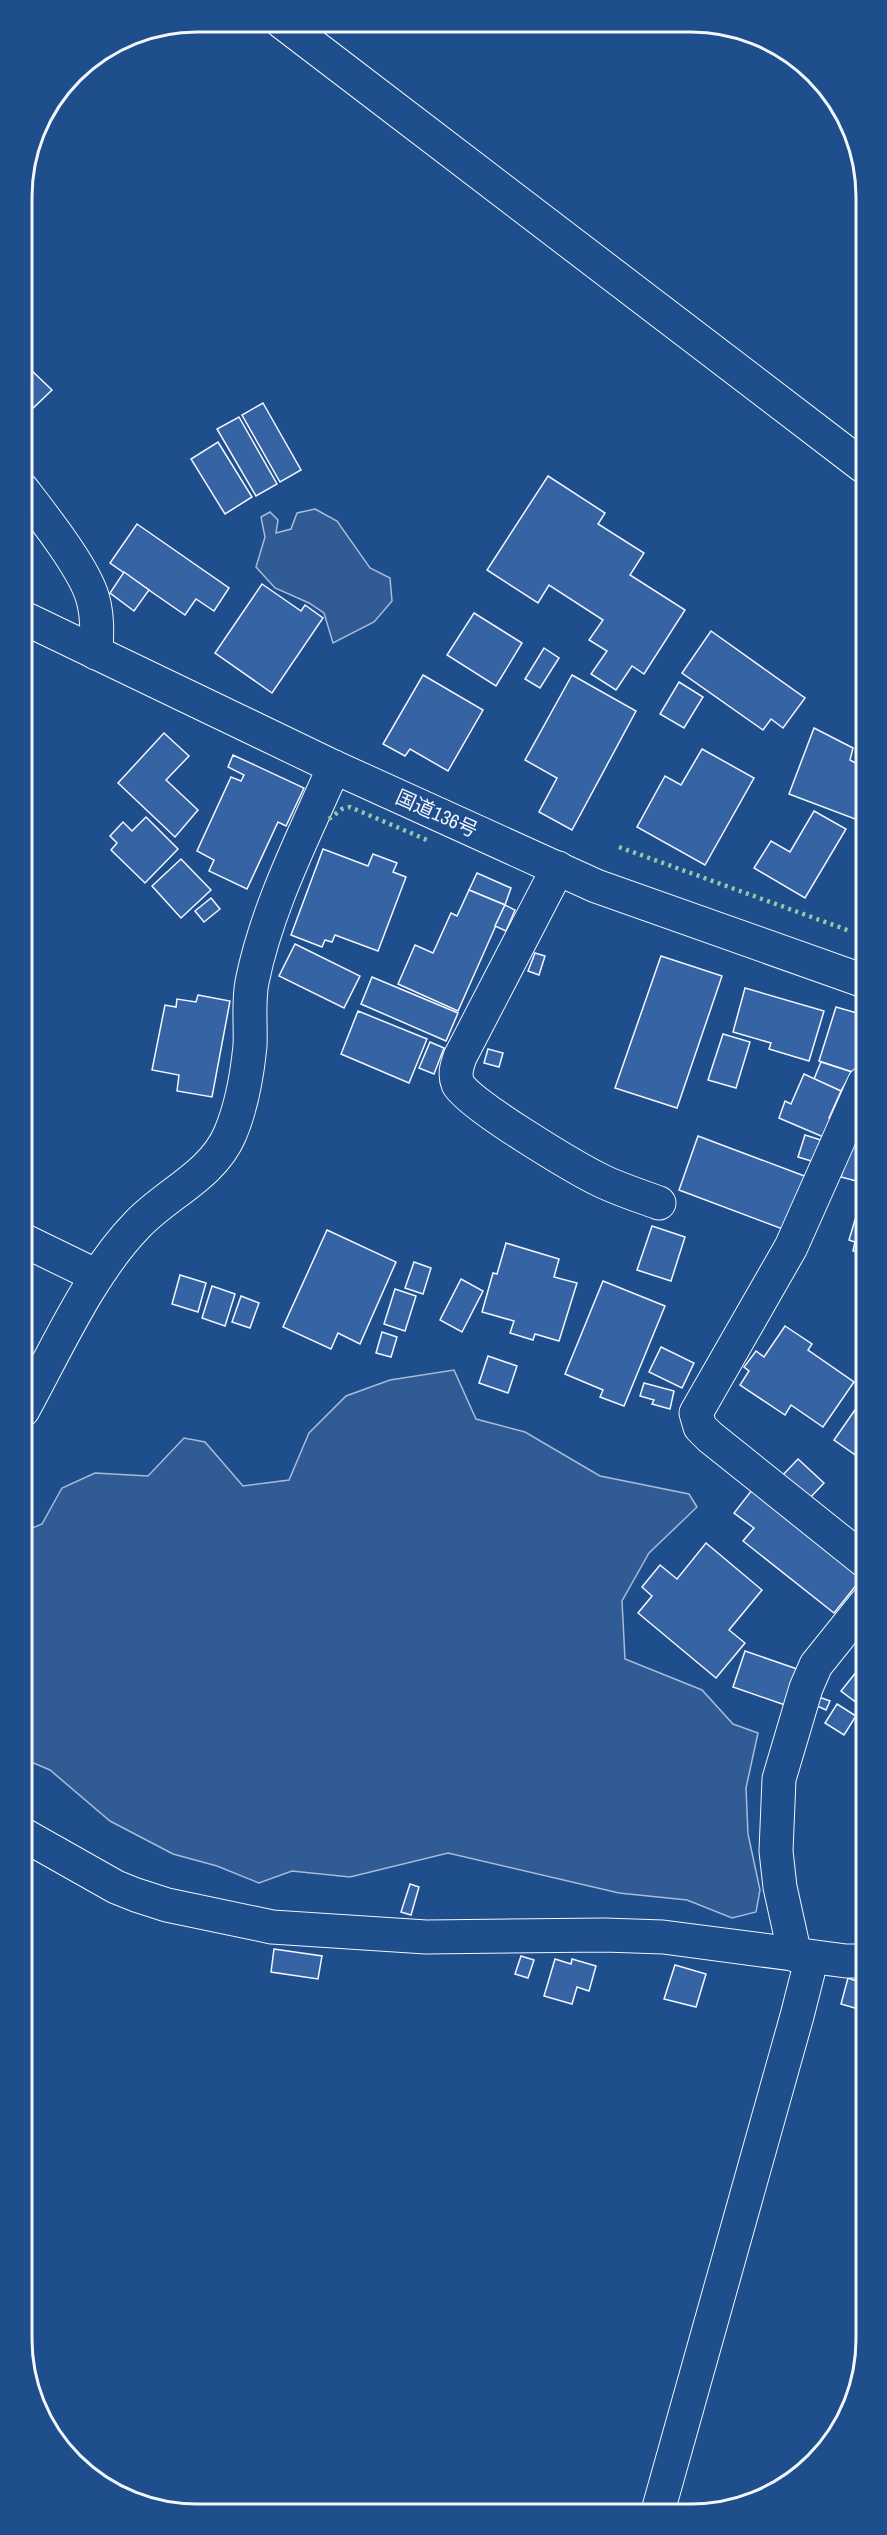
<svg xmlns="http://www.w3.org/2000/svg" width="887" height="2535" font-family="'Archivo Narrow','Noto Sans JP',sans-serif">
  <style>
    .built { fill: #305b95; stroke: #a8bbd7; stroke-width: 1.5 }
    .building { fill: #3563a3; stroke: #f2f6ff; stroke-width: 1.5 }
    .lines { fill: none; stroke-linecap: round; stroke-linejoin: round }
    .minor-casing { stroke: #f2f6ff; stroke-width: 35 }
    .highway-casing { stroke: #f2f6ff; stroke-width: 35 }
    .minor { stroke: #1f4e8c; stroke-width: 33 }
    .highway { stroke: #1f4e8c; stroke-width: 33 }
    .hedge { stroke: #97c8a6; stroke-width: 4.5; stroke-dasharray: 3 4.5; stroke-linecap: butt }
    .labels { text-anchor: middle; dominant-baseline: central; stroke-width: 4.5; stroke-linejoin: round; paint-order: stroke }
    .street-label { font-size: 20px; fill: #f2f6ff; stroke: #1f4e8c }
    .rim { fill: none; stroke: #f2f6ff; stroke-width: 3 }
  </style>
  <rect width="100%" height="100%" fill="#1f4e8c"/>
  <g class="built">
    <polygon points="315,509 337,521 370,568 390,578 392,601 374,622 333,643 324,613 309,603 275,588 256,567 265,537 261,517 270,512 278,520 276,533 291,529 297,513"/>
    <polygon points="454,1370 476,1419 525,1432 600,1476 689,1494 697,1507 649,1553 622,1601 625,1659 702,1690 733,1724 758,1733 746,1788 748,1834 760,1890 756,1912 732,1918 687,1900 619,1893 448,1853 350,1877 292,1871 259,1883 217,1866 173,1854 110,1821 50,1770 24,1759 23,1532 42,1524 62,1488 95,1473 148,1476 184,1438 205,1442 243,1486 289,1480 309,1433 346,1396 390,1380"/>
  </g>
  <g class="building">
    <polygon points="30,369 52,390 27,414 31,421 22,430 22,377"/>
    <polygon points="263,403 301,470 280,482 242,415"/>
    <polygon points="239,417 277,484 256,496 217,429"/>
    <polygon points="218,442 252,497 225,514 191,459"/>
    <polygon points="548,476 605,513 598,524 644,553 630,575 685,610 644,674 632,666 616,690 591,674 607,651 589,640 603,620 549,585 538,603 487,570"/>
    <polygon points="137,524 229,588 214,611 196,599 185,615 110,563"/>
    <polygon points="124,572 149,590 134,611 110,593"/>
    <polygon points="262,584 301,611 305,605 323,618 272,693 215,653"/>
    <polygon points="474,613 522,643 496,686 447,655"/>
    <polygon points="711,631 805,698 783,728 771,719 763,730 682,673"/>
    <polygon points="544,648 559,658 540,688 525,679"/>
    <polygon points="423,675 483,710 448,771 410,749 405,756 383,744"/>
    <polygon points="572,675 636,711 572,830 539,812 557,778 525,760"/>
    <polygon points="679,682 703,697 684,728 660,714"/>
    <polygon points="814,728 853,748 850,760 863,767 863,822 789,794"/>
    <polygon points="164,733 189,756 166,780 198,810 175,837 118,783"/>
    <polygon points="702,749 754,778 705,865 637,827 665,776 681,785"/>
    <polygon points="233,755 304,788 286,826 278,822 247,889 209,871 214,860 197,851 231,777 241,781 244,775 228,767"/>
    <polygon points="814,811 846,829 805,898 754,868 771,841 790,852"/>
    <polygon points="146,817 178,849 145,883 111,850 117,843 110,836 123,822 132,831"/>
    <polygon points="323,849 368,866 373,854 397,863 393,872 406,877 378,951 335,935 332,942 325,940 322,947 291,935"/>
    <polygon points="181,859 211,890 181,918 152,886"/>
    <polygon points="477,873 511,888 505,905 469,890"/>
    <polygon points="469,890 505,905 458,1011 398,984 415,945 433,953 451,913 457,916"/>
    <polygon points="211,898 220,909 204,922 195,911"/>
    <polygon points="505,905 515,910 506,931 495,926"/>
    <polygon points="295,944 360,976 344,1008 279,976"/>
    <polygon points="535,953 545,956 539,975 528,971"/>
    <polygon points="661,956 722,976 677,1108 615,1088"/>
    <polygon points="372,977 458,1013 446,1041 361,1004"/>
    <polygon points="745,988 824,1011 809,1061 769,1049 771,1043 733,1032"/>
    <polygon points="198,995 230,1001 212,1097 177,1091 179,1075 152,1070 165,1005 176,1007 177,999 196,1002"/>
    <polygon points="836,1007 864,1015 864,1056 858,1074 819,1061"/>
    <polygon points="358,1011 427,1039 409,1083 341,1054"/>
    <polygon points="723,1034 750,1042 736,1088 708,1080"/>
    <polygon points="430,1042 444,1048 434,1074 419,1068"/>
    <polygon points="488,1049 503,1053 499,1067 484,1063"/>
    <polygon points="821,1062 852,1072 841,1091 814,1079"/>
    <polygon points="804,1074 841,1091 829,1118 836,1121 828,1139 779,1118 785,1101 791,1104"/>
    <polygon points="805,1135 824,1141 818,1163 798,1157"/>
    <polygon points="698,1136 807,1177 788,1231 679,1190"/>
    <polygon points="851,1139 864,1143 864,1183 841,1177"/>
    <polygon points="861,1200 864,1201 864,1254 853,1251 855,1242 849,1240"/>
    <polygon points="652,1226 685,1237 671,1281 637,1270"/>
    <polygon points="327,1230 396,1262 360,1344 338,1333 331,1349 283,1327"/>
    <polygon points="506,1243 559,1259 554,1277 577,1283 559,1341 535,1334 533,1340 510,1333 514,1321 482,1312 493,1273 497,1274"/>
    <polygon points="414,1262 431,1268 423,1294 405,1288"/>
    <polygon points="180,1275 206,1283 198,1312 172,1304"/>
    <polygon points="461,1279 483,1291 462,1332 440,1320"/>
    <polygon points="603,1281 665,1306 624,1406 600,1397 603,1390 565,1374"/>
    <polygon points="212,1286 235,1294 225,1326 202,1318"/>
    <polygon points="395,1289 416,1296 405,1331 384,1324"/>
    <polygon points="241,1296 259,1303 250,1328 232,1322"/>
    <polygon points="785,1326 812,1344 808,1350 854,1382 823,1427 791,1405 785,1415 740,1385 749,1371 744,1367 756,1351 764,1357"/>
    <polygon points="382,1332 397,1337 391,1357 376,1353"/>
    <polygon points="661,1347 694,1363 682,1388 649,1372"/>
    <polygon points="488,1356 517,1366 508,1393 479,1383"/>
    <polygon points="644,1383 674,1391 670,1409 652,1404 654,1400 640,1396"/>
    <polygon points="864,1397 864,1461 834,1440"/>
    <polygon points="798,1459 824,1483 808,1500 782,1476"/>
    <polygon points="752,1490 862,1578 834,1613 743,1541 754,1528 734,1513"/>
    <polygon points="706,1543 762,1590 729,1630 745,1643 716,1678 638,1613 652,1596 642,1587 660,1565 677,1579"/>
    <polygon points="745,1651 800,1670 788,1706 733,1687"/>
    <polygon points="865,1661 865,1709 841,1691"/>
    <polygon points="816,1696 830,1701 826,1710 813,1704"/>
    <polygon points="837,1704 856,1716 844,1735 825,1723"/>
    <polygon points="410,1884 419,1887 411,1915 401,1912"/>
    <polygon points="274,1949 322,1956 318,1979 271,1972"/>
    <polygon points="521,1956 534,1960 528,1978 515,1974"/>
    <polygon points="555,1959 571,1964 572,1959 596,1966 589,1991 577,1987 572,2004 544,1996"/>
    <polygon points="675,1965 706,1974 696,2007 664,1999"/>
    <polygon points="848,1978 865,1984 865,2011 841,2004"/>
  </g>
  <g class="lines">
    <g class="minor-casing">
      <g id="minor">
        <polyline points="282,22 863,466"/>
        <path d="M 22,489 C 42,515 80,563 91,593 C 98,612 97,633 96,653"/>
        <path d="M 558,868 L 460,1057 C 457,1066 454,1074 458,1084 C 466,1103 579,1170 602,1181 C 621,1190 640,1196 659,1203"/>
        <polyline points="864,1083 791,1247 696,1413 700,1427 710,1437 865,1561"/>
        <polyline points="23,1240 97,1276"/>
        <path d="M 23,1410 C 56,1350 90,1273 137,1225 C 167,1193 212,1176 230,1134 C 242,1106 247,1076 250,1046 C 251,1025 248,1003 252,982 C 267,907 304,836 334,767"/>
        <polyline points="24,1835 116,1887 136,1895 167,1905 272,1927 426,1937 605,1935 663,1937 846,1961 865,1961"/>
        <polyline points="795,1955 780,1887 776,1851 779,1779 806,1688 816,1665 865,1604"/>
        <polyline points="658,2511 797,2016 812,1957"/>
      </g>
    </g>
    <g class="highway-casing">
      <polyline id="highway" points="22,617 334,767 596,886 864,981"/>
    </g>
    <use href="#minor" class="minor"/>
    <use href="#highway" class="highway"/>
    <g class="hedge">
      <polyline points="329,819 342,809 350,807 427,840"/>
      <polyline points="619,847 850,931"/>
    </g>
  </g>
  <g class="labels">
    <g class="street-label">
      <text transform="translate(437 813) rotate(24)">国道136号</text>
    </g>
  </g>
  <path d="M0 0H887V2535H0ZM197 32H691A165 165 0 0 1 856 197V2339A165 165 0 0 1 691 2504H197A165 165 0 0 1 32 2339V197A165 165 0 0 1 197 32Z" fill="#1f4e8c" fill-rule="evenodd"/>
  <path class="rim" d="M197 32H691A165 165 0 0 1 856 197V2339A165 165 0 0 1 691 2504H197A165 165 0 0 1 32 2339V197A165 165 0 0 1 197 32Z"/>
</svg>
